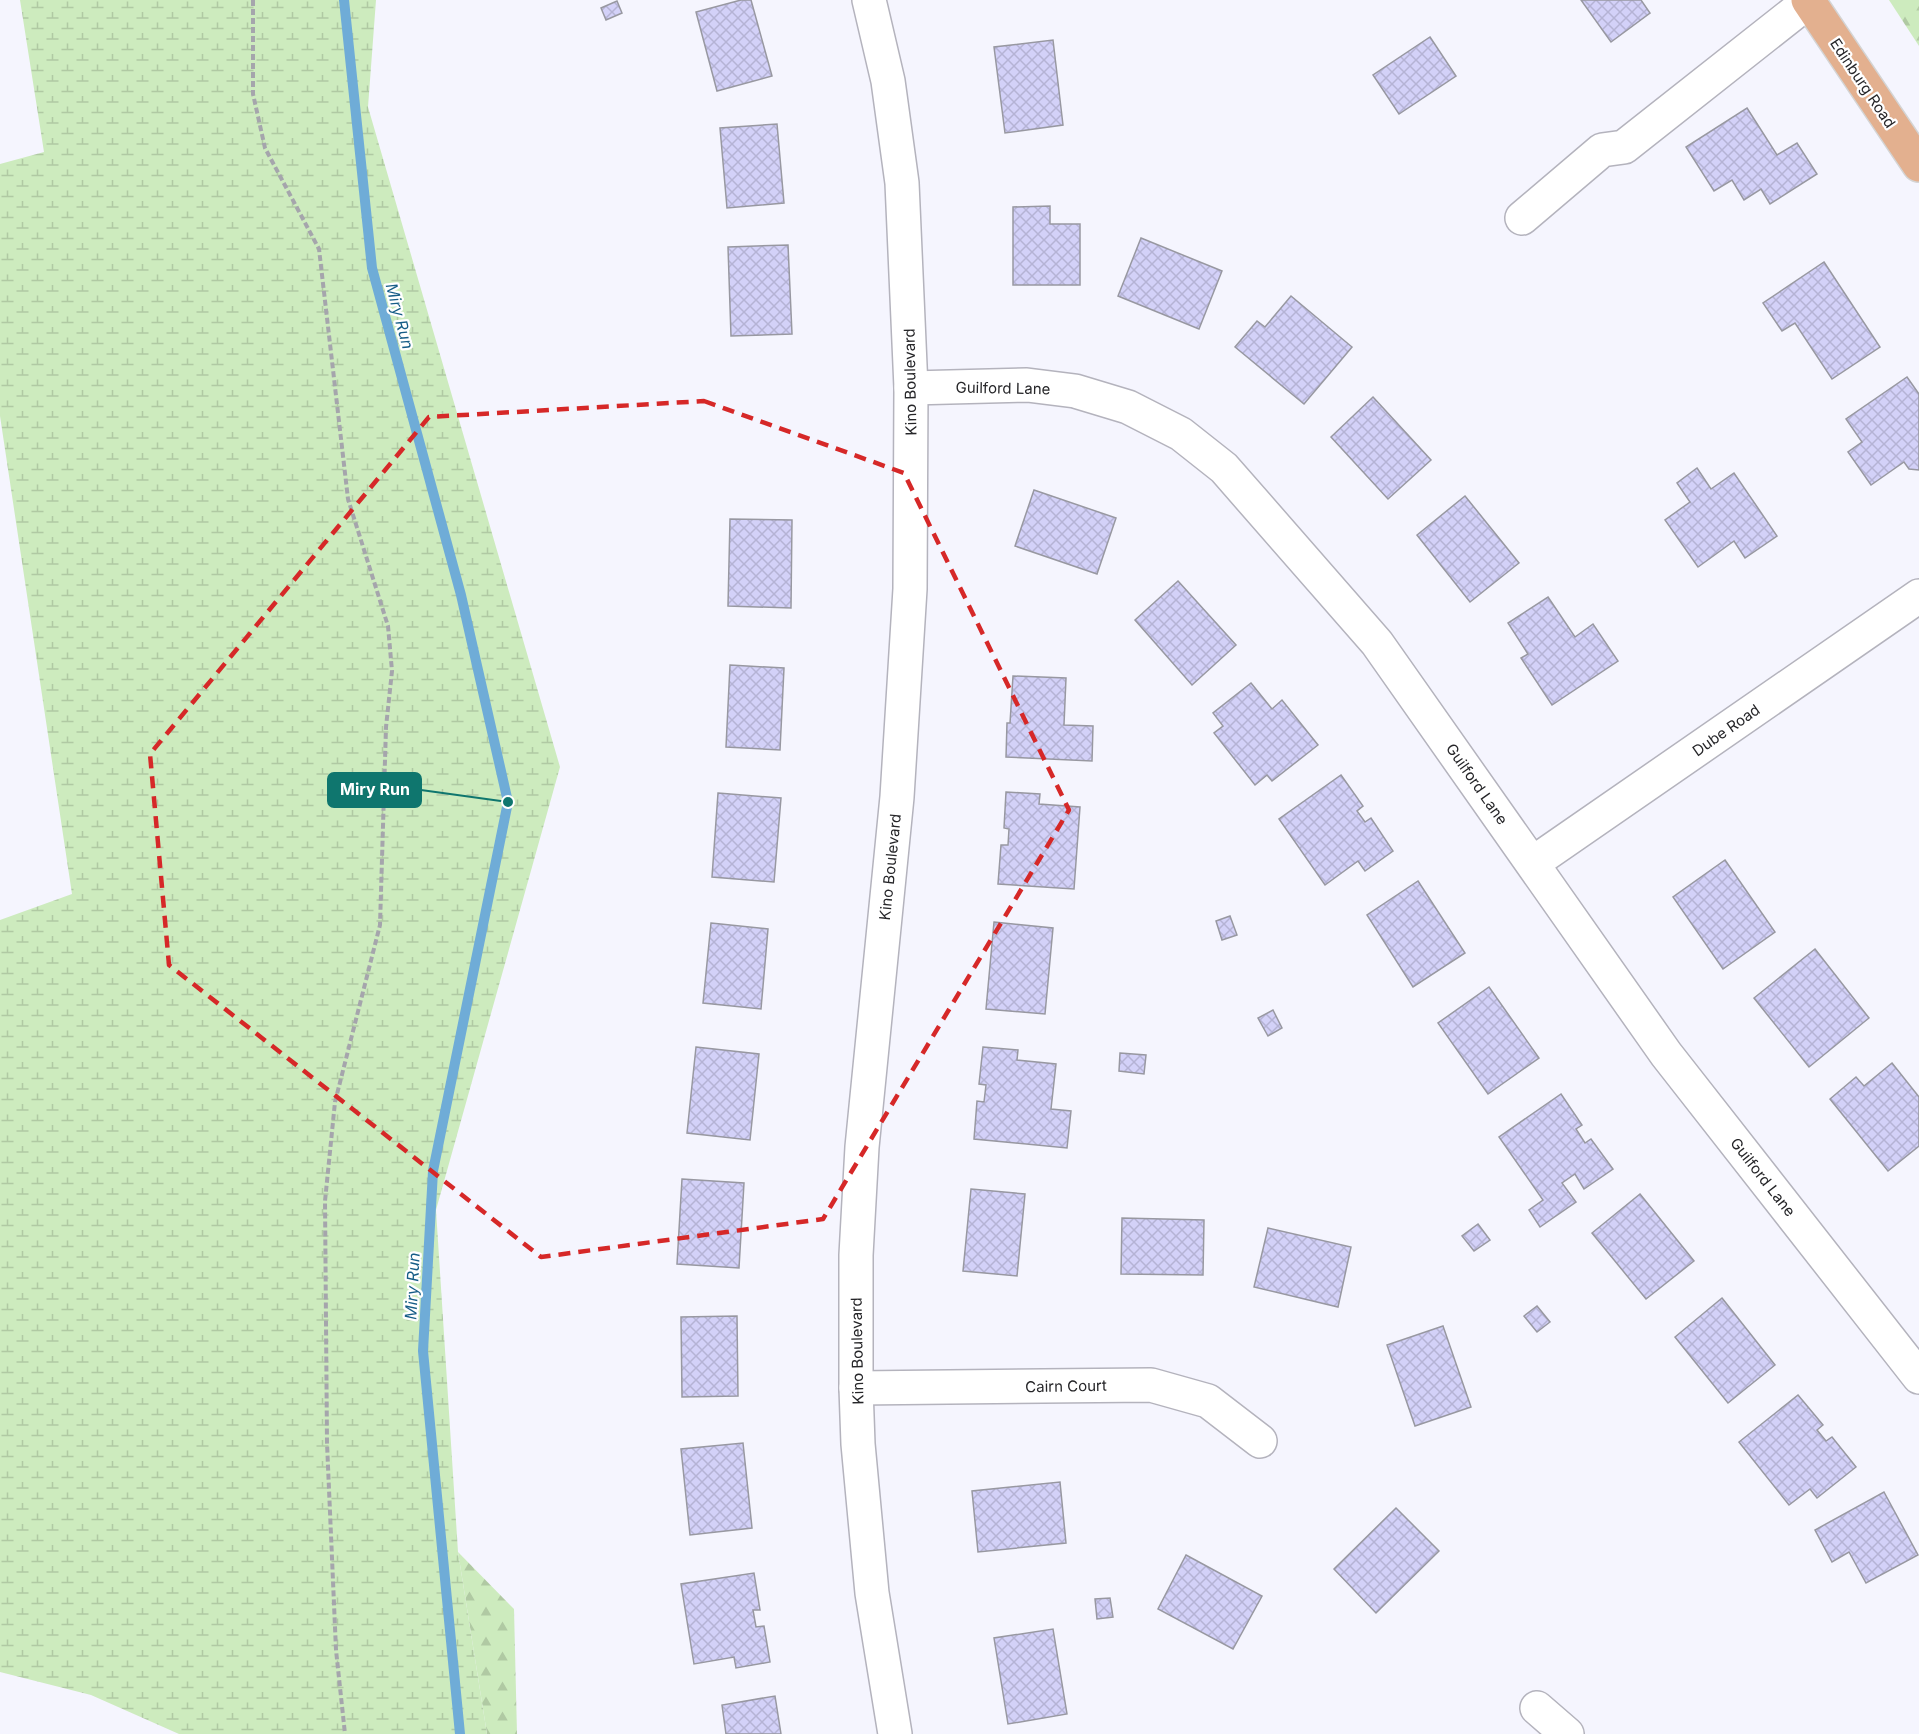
<svg xmlns="http://www.w3.org/2000/svg" width="1919" height="1734" font-family="Inter,sans-serif">
  <style>
    .forest { fill: url(#forest-firs) }
    .wetland { fill: url(#wetland-marsh) }
    .lines { fill: none; stroke-linecap: round; stroke-linejoin: round }
    .stream { stroke: #6facd7; stroke-width: 10 }
    .building { fill: url(#building-cross-hatch); stroke: #9898a1; stroke-width: 1.5 }
    .minor-casing { stroke: #b4b3bd; stroke-width: 36 }
    .major-casing { stroke: #d4d4d4; stroke-width: 36 }
    .path { stroke: #a5a5ac; stroke-width: 4; stroke-dasharray: 6 3; stroke-linecap: butt }
    .minor { stroke: #fff; stroke-width: 33 }
    .major { stroke: #e3b08f; stroke-width: 33 }
    .marked { fill: none; stroke: #d62828; stroke-width: 4.5; stroke-dasharray: 12 8; stroke-linejoin: round }
    .labels { text-anchor: middle; dominant-baseline: central; stroke-width: 4.5; stroke-linejoin: round; paint-order: stroke }
    .street-label { font-size: 15px; fill: #262629; stroke: #fff }
    .water-label { font-size: 16px; font-style: italic; fill: #165d87; stroke: #fff }
    .leader { fill: none; stroke: #0f766e; stroke-width: 2 }
    .callout-dot { fill: #0f766e; stroke: #fff; stroke-width: 2 }
    .callout { fill: #0f766e; stroke: #0f766e; stroke-width: 2 }
    .callout-label { font-size: 16px; text-anchor: middle; font-weight: bold; fill: #fff }
  </style>
  <defs>
    <pattern id="forest-firs" width="22" height="20" patternUnits="userSpaceOnUse" patternTransform="scale(1.5)"><rect width="22" height="20" fill="#cdebbe"/><path d="M5 1l3.5 6h-7zM16 11l3.5 6h-7z" fill="#b0c9a3"/></pattern>
    <pattern id="wetland-marsh" width="20" height="14" patternUnits="userSpaceOnUse" patternTransform="scale(1.5)"><rect width="20" height="14" fill="#cdebbe"/><path d="M1 5h8M5 5V1M11 12h8M15 12V8" fill="none" stroke="#b0c9a3"/></pattern>
    <pattern id="building-cross-hatch" width="8" height="8" patternUnits="userSpaceOnUse" patternTransform="scale(1.5)"><rect width="8" height="8" fill="#d3d1f8"/><path d="M0 0l8 8M0 8l8-8" fill="none" stroke="#b5b3d5"/></pattern>
  </defs>
  <rect width="100%" height="100%" fill="#f5f5fe"/>
  <g class="forest">
    <polygon points="1889,0 1919,0 1919,46"/>
    <polygon points="458,1552 514,1609 517,1734 487,1734"/>
  </g>
  <polygon class="wetland" points="20,0 376,0 368,107 560,767 436,1210 458,1552 487,1734 179,1734 91,1695 0,1672 0,920 72,894 0,416 0,164 44,152"/>
  <g class="lines">
    <polyline class="stream" points="344,0 372,268 461,595 508,802 433,1171 423,1351 460,1734"/>
  </g>
  <g class="building">
    <polygon points="741,0 751,0 772,76 717,91 696,12"/>
    <polygon points="1581,0 1641,0 1650,13 1611,42"/>
    <polygon points="617,1 622,13 606,20 601,8"/>
    <polygon points="1430,37 1456,76 1399,114 1373,75"/>
    <polygon points="1053,40 1063,125 1005,133 994,47"/>
    <polygon points="1747,108 1777,155 1797,143 1817,174 1770,204 1761,189 1744,200 1732,180 1714,191 1686,147"/>
    <polygon points="777,124 784,203 727,208 720,128"/>
    <polygon points="1050,206 1050,224 1080,224 1080,285 1013,285 1013,207"/>
    <polygon points="1141,238 1222,271 1199,329 1118,296"/>
    <polygon points="788,245 792,334 731,336 728,247"/>
    <polygon points="1824,262 1880,347 1832,379 1795,323 1782,331 1763,303"/>
    <polygon points="1291,296 1352,347 1304,404 1235,347 1257,321 1265,327"/>
    <polygon points="1907,377 1919,394 1919,470 1909,469 1904,462 1871,485 1848,452 1862,442 1846,419"/>
    <polygon points="1373,397 1431,460 1388,499 1331,437"/>
    <polygon points="1697,468 1711,489 1734,473 1777,536 1745,558 1734,541 1698,567 1665,520 1690,502 1677,483"/>
    <polygon points="1034,490 1116,518 1097,574 1015,546"/>
    <polygon points="1465,496 1519,563 1470,602 1417,535"/>
    <polygon points="730,519 792,520 791,608 728,606"/>
    <polygon points="1178,581 1236,645 1192,685 1135,620"/>
    <polygon points="1548,597 1575,637 1593,624 1618,661 1552,705 1521,658 1528,654 1508,623"/>
    <polygon points="730,665 784,668 780,750 726,747"/>
    <polygon points="1013,676 1066,678 1064,725 1093,726 1092,761 1006,757 1007,723 1010,723"/>
    <polygon points="1251,683 1272,709 1282,700 1318,745 1272,781 1267,775 1255,785 1214,733 1223,726 1213,713"/>
    <polygon points="1341,775 1363,806 1357,811 1365,822 1371,818 1393,851 1365,871 1358,861 1325,885 1279,819"/>
    <polygon points="1006,792 1040,794 1039,804 1080,807 1074,889 998,884 1001,845 1008,845 1009,829 1004,828"/>
    <polygon points="718,793 781,798 774,882 712,877"/>
    <polygon points="1725,860 1775,932 1723,969 1673,897"/>
    <polygon points="1418,881 1465,953 1413,987 1367,915"/>
    <polygon points="1230,916 1237,935 1222,940 1216,921"/>
    <polygon points="994,922 1053,928 1045,1014 986,1009"/>
    <polygon points="711,923 768,929 761,1009 703,1003"/>
    <polygon points="1815,949 1869,1018 1809,1067 1754,998"/>
    <polygon points="1489,987 1539,1058 1488,1094 1438,1023"/>
    <polygon points="1273,1010 1282,1028 1268,1036 1258,1018"/>
    <polygon points="696,1047 759,1054 750,1140 687,1133"/>
    <polygon points="983,1047 1018,1050 1017,1060 1056,1064 1051,1109 1071,1111 1067,1148 974,1139 977,1101 984,1102 986,1085 979,1084"/>
    <polygon points="1120,1053 1146,1055 1144,1074 1119,1071"/>
    <polygon points="1892,1063 1919,1097 1919,1146 1888,1171 1830,1099 1856,1077 1864,1086"/>
    <polygon points="1561,1094 1582,1125 1576,1129 1585,1143 1591,1139 1613,1169 1584,1189 1575,1174 1562,1183 1576,1202 1540,1227 1529,1210 1543,1200 1499,1137"/>
    <polygon points="682,1179 744,1183 739,1268 677,1264"/>
    <polygon points="971,1189 1025,1194 1017,1276 963,1271"/>
    <polygon points="1640,1194 1694,1261 1646,1299 1592,1233"/>
    <polygon points="1122,1218 1204,1220 1203,1275 1121,1274"/>
    <polygon points="1478,1224 1490,1240 1474,1251 1462,1236"/>
    <polygon points="1268,1228 1351,1247 1338,1307 1254,1287"/>
    <polygon points="1722,1298 1775,1365 1728,1403 1675,1337"/>
    <polygon points="1537,1306 1550,1322 1537,1332 1524,1316"/>
    <polygon points="737,1316 738,1396 682,1397 681,1317"/>
    <polygon points="1443,1326 1471,1407 1415,1426 1387,1345"/>
    <polygon points="1798,1395 1823,1425 1817,1430 1826,1441 1832,1437 1856,1467 1817,1498 1810,1489 1789,1505 1739,1442"/>
    <polygon points="743,1443 752,1528 690,1535 681,1449"/>
    <polygon points="1060,1482 1066,1543 978,1552 972,1491"/>
    <polygon points="1884,1492 1918,1555 1866,1583 1849,1552 1832,1562 1815,1530"/>
    <polygon points="1396,1508 1439,1551 1376,1613 1334,1569"/>
    <polygon points="1186,1555 1262,1596 1233,1649 1158,1609"/>
    <polygon points="754,1573 760,1610 753,1610 756,1627 764,1626 770,1662 736,1668 734,1657 694,1664 681,1584"/>
    <polygon points="1110,1598 1113,1617 1097,1619 1095,1599"/>
    <polygon points="1053,1629 1067,1714 1008,1724 994,1638"/>
    <polygon points="775,1696 781,1734 726,1734 722,1705"/>
  </g>
  <g class="lines">
    <g class="minor-casing">
      <g id="minor">
        <polyline points="869,0 888,81 902,183 911,388 910,589 897,797 862,1147 856,1255 856,1388 858,1444 872,1593 895,1734"/>
        <polyline points="1522,218 1602,150 1624,147 1809,1"/>
        <polyline points="911,388 1027,385 1075,391 1128,407 1181,434 1224,468 1377,643 1666,1054 1919,1377"/>
        <polyline points="1533,863 1919,596"/>
        <polyline points="856,1388 1151,1385 1208,1401 1260,1441"/>
        <polyline points="1537,1708 1567,1734"/>
      </g>
    </g>
    <g class="major-casing">
      <polyline id="major" points="1808,0 1919,165"/>
    </g>
    <polyline class="path" points="253,0 253,94 265,148 319,249 348,499 388,626 392,671 386,727 380,925 335,1102 325,1201 327,1443 336,1650 345,1734"/>
    <use href="#minor" class="minor"/>
    <use href="#major" class="major"/>
  </g>
  <path class="marked" d="M 704,401 L 904,473 L 1069,810 L 823,1219 L 541,1257 L 169,965 L 150,754 L 429,417 Z"/>
  <g class="labels">
    <g class="street-label">
      <text transform="translate(1863 83) rotate(56)">Edinburg Road</text>
      <text transform="translate(910 382) rotate(-91)">Kino Boulevard</text>
      <text transform="translate(1003 388) rotate(1)">Guilford Lane</text>
      <text transform="translate(1726 730) rotate(-35)">Dube Road</text>
      <text transform="translate(1477 784) rotate(55)">Guilford Lane</text>
      <text transform="translate(890 867) rotate(-84)">Kino Boulevard</text>
      <text transform="translate(1763 1177) rotate(52)">Guilford Lane</text>
      <text transform="translate(857 1351) rotate(-91)">Kino Boulevard</text>
      <text transform="translate(1066 1386) rotate(-1)">Cairn Court</text>
    </g>
    <g class="water-label">
      <text transform="translate(400 316) rotate(75)">Miry Run</text>
      <text transform="translate(412 1286) rotate(-87)">Miry Run</text>
    </g>
  </g>
  <path class="leader" d="M508 802L421 790"/>
  <circle class="callout-dot" cx="508" cy="802" r="6"/>
  <rect class="callout" x="328" y="773" width="93" height="34" rx="6"/>
  <g class="callout-label">
    <text x="375" y="795">Miry Run</text>
  </g>
</svg>
